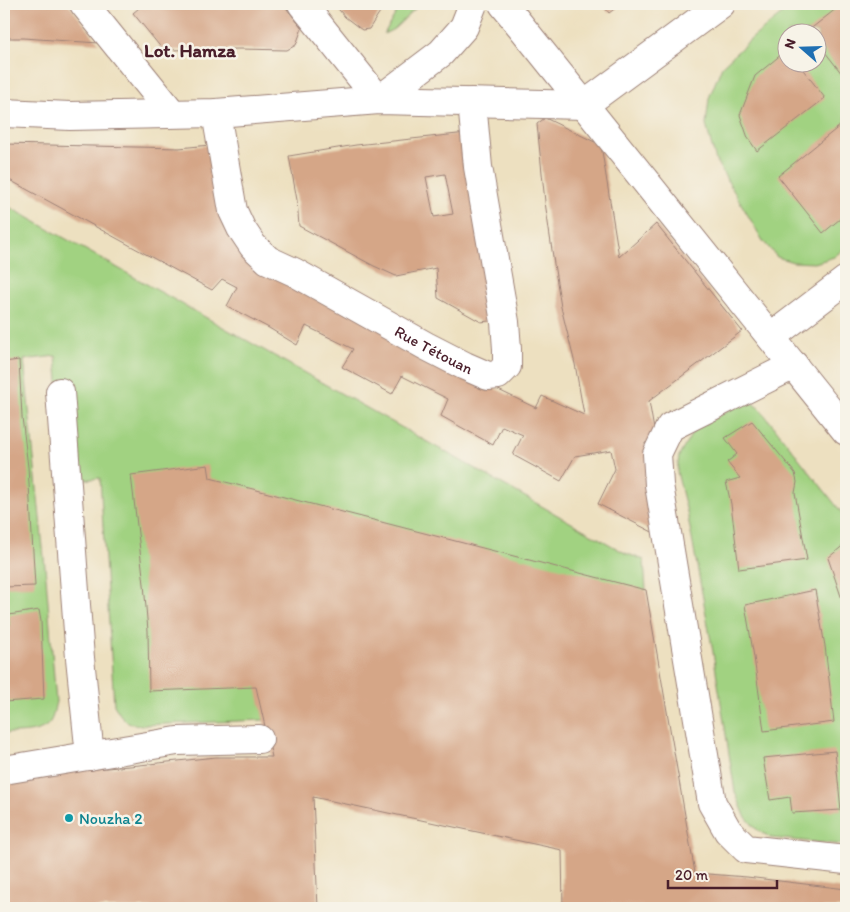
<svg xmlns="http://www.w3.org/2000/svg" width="850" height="912" font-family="Itim,sans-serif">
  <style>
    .green { fill: #a1d281; stroke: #767856; fill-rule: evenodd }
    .building { fill: #d5a687; fill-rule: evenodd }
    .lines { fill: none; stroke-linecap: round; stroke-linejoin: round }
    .street-casing { stroke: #9c8076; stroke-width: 30 }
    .street { stroke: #fff; stroke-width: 28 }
    .culture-dot { fill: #0f9aa8; stroke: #f7f3e8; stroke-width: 2 }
    .labels { text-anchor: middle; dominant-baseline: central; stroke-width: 5; stroke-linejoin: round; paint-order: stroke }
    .street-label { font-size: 16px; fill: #4a1f2b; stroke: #f7f3e8 }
    .culture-label { font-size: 16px; fill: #0d838f; stroke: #f7f3e8; text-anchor: start }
    .quarter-label { font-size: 19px; font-weight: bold; fill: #4a1f2b; stroke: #f7f3e8 }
  </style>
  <rect width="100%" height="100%" fill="#f7f3e8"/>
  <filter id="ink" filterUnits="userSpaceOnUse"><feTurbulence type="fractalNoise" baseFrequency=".02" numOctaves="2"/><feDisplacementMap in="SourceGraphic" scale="10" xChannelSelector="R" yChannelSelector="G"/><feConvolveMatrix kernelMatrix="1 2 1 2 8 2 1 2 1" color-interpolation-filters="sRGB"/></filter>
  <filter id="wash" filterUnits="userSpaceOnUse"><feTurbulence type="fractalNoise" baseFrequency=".0096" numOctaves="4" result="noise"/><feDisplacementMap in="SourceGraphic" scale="20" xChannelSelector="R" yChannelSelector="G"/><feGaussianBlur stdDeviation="1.12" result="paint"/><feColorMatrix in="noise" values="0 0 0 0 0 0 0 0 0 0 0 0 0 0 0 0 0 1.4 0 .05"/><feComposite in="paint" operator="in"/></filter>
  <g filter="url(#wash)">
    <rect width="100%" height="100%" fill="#ede0c0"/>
    <g class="green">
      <polygon points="401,4 420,4 394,29 384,34"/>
      <path d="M 794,4 L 846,4 L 846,247 L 834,257 L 815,263 L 793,262 L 777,257 L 763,241 L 716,161 L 706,125 L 709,98 L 722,66 L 751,39 ZM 788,32 L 818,32 L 818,62 L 788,62 Z"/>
      <path d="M 4,204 L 625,553 L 644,560 L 646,590 L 264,720 L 141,725 C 125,724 122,718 114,705 L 100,478 L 66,482 L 56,356 L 24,360 L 46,577 L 56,702 C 54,708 54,716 50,722 C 42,734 17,733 4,733 Z"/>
      <polygon points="742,403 752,403 760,409 846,518 846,845 771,838 756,829 745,816 735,792 713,652 687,512 677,472 679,456 694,430"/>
    </g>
    <g id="blocks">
      <g class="building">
        <polygon points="4,4 68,4 99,43 23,38 4,38"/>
        <polygon points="144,4 283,4 302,28 296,45 287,50 240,49 163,50 133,13"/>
        <polygon points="334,4 385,4 369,29 362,30 345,17"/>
        <polygon points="602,4 621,4 609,13"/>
        <polygon points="842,4 846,4 846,79 818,43 818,32 809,32 808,31"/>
        <polygon points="788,49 788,62 797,62 825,98 757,151 748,138 740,115 755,76"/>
        <polygon points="545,118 601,145 619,257 656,224 742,331 649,401 656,441 645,443 660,536 598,504 615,469 611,450 575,456 561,481 513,455 523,435 502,426 493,445 441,416 448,399 402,376 392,394 342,367 353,349 306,326 297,345 269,328 227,306 237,287 222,279 212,290 4,177 4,144 179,148 210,145 233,232 488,385 536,408 542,396 584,415 575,364 561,307 554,264 545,202 537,124"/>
        <polygon points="846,121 846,214 823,233 778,176"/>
        <path d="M 467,133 L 497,320 L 481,322 L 438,298 L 436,268 L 396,276 L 374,266 L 299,226 L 297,200 L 289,156 L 356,145 ZM 445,174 L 453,214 L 434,217 L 426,177 Z"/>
        <polygon points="19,360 22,417 28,467 35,586 4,587 4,362"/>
        <polygon points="752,421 795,473 797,482 795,493 807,560 739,569 731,504 726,482 740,478 727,462 737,454 725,438"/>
        <polygon points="208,465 210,478 646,590 695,873 747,877 846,889 846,908 563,908 562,850 313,797 318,908 4,908 4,777 130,766 216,757 272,757 256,687 149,691 148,631 144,584 131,475"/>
        <polygon points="846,543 846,611 828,558"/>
        <polygon points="815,590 825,646 834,722 764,731 754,657 745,605"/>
        <polygon points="39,610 41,621 44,699 4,702 4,626 10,625 9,615"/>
        <polygon points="835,751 841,810 792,813 790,797 770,800 763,758"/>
      </g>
    </g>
  </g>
  <g filter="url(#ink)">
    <use href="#blocks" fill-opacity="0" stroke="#9c8076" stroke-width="1"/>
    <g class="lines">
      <g class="street-casing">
        <g id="street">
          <polyline points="84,4 172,113"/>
          <polyline points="302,4 379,100 441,53 464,27 473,4"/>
          <polyline points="503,4 846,431"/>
          <polyline points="4,113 70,116 216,113 379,100 584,105 721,4"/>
          <path id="s1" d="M 216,113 L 233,211 L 241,228 L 253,246 L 268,260 L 294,272 L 426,346 L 465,366 L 488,376 L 498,375 L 507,366 L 507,349 L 505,322 L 478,167 L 472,102"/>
          <polyline points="771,337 846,280"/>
          <polyline points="794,365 670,427 657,454 659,485 712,803 728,831 746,849 846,860"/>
          <polyline points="60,392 80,658 90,756"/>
          <polyline points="4,770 177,741 259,739"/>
        </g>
      </g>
      <use href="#street" class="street"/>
    </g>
  </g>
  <circle class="culture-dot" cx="69" cy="818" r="5"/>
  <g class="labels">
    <g class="street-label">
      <text stroke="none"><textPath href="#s1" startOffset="349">Rue Tétouan</textPath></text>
    </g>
    <g class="culture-label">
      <text x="79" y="818">Nouzha 2</text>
    </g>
    <g class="quarter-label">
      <text x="190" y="50">Lot. Hamza</text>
    </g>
  </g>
  <rect width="850" height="912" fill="none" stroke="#f7f3e8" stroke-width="20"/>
  <g transform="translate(802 48) rotate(290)"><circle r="24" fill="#f7f3e8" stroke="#b29e9c"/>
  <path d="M0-4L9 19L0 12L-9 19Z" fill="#1f6fb2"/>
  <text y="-8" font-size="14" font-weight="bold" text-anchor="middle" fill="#4a1f2b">N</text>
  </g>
  <path d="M668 880v8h109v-8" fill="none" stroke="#4a1f2b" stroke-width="2.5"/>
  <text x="675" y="880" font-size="15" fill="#4a1f2b" stroke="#f7f3e8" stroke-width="4" paint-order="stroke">20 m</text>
</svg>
